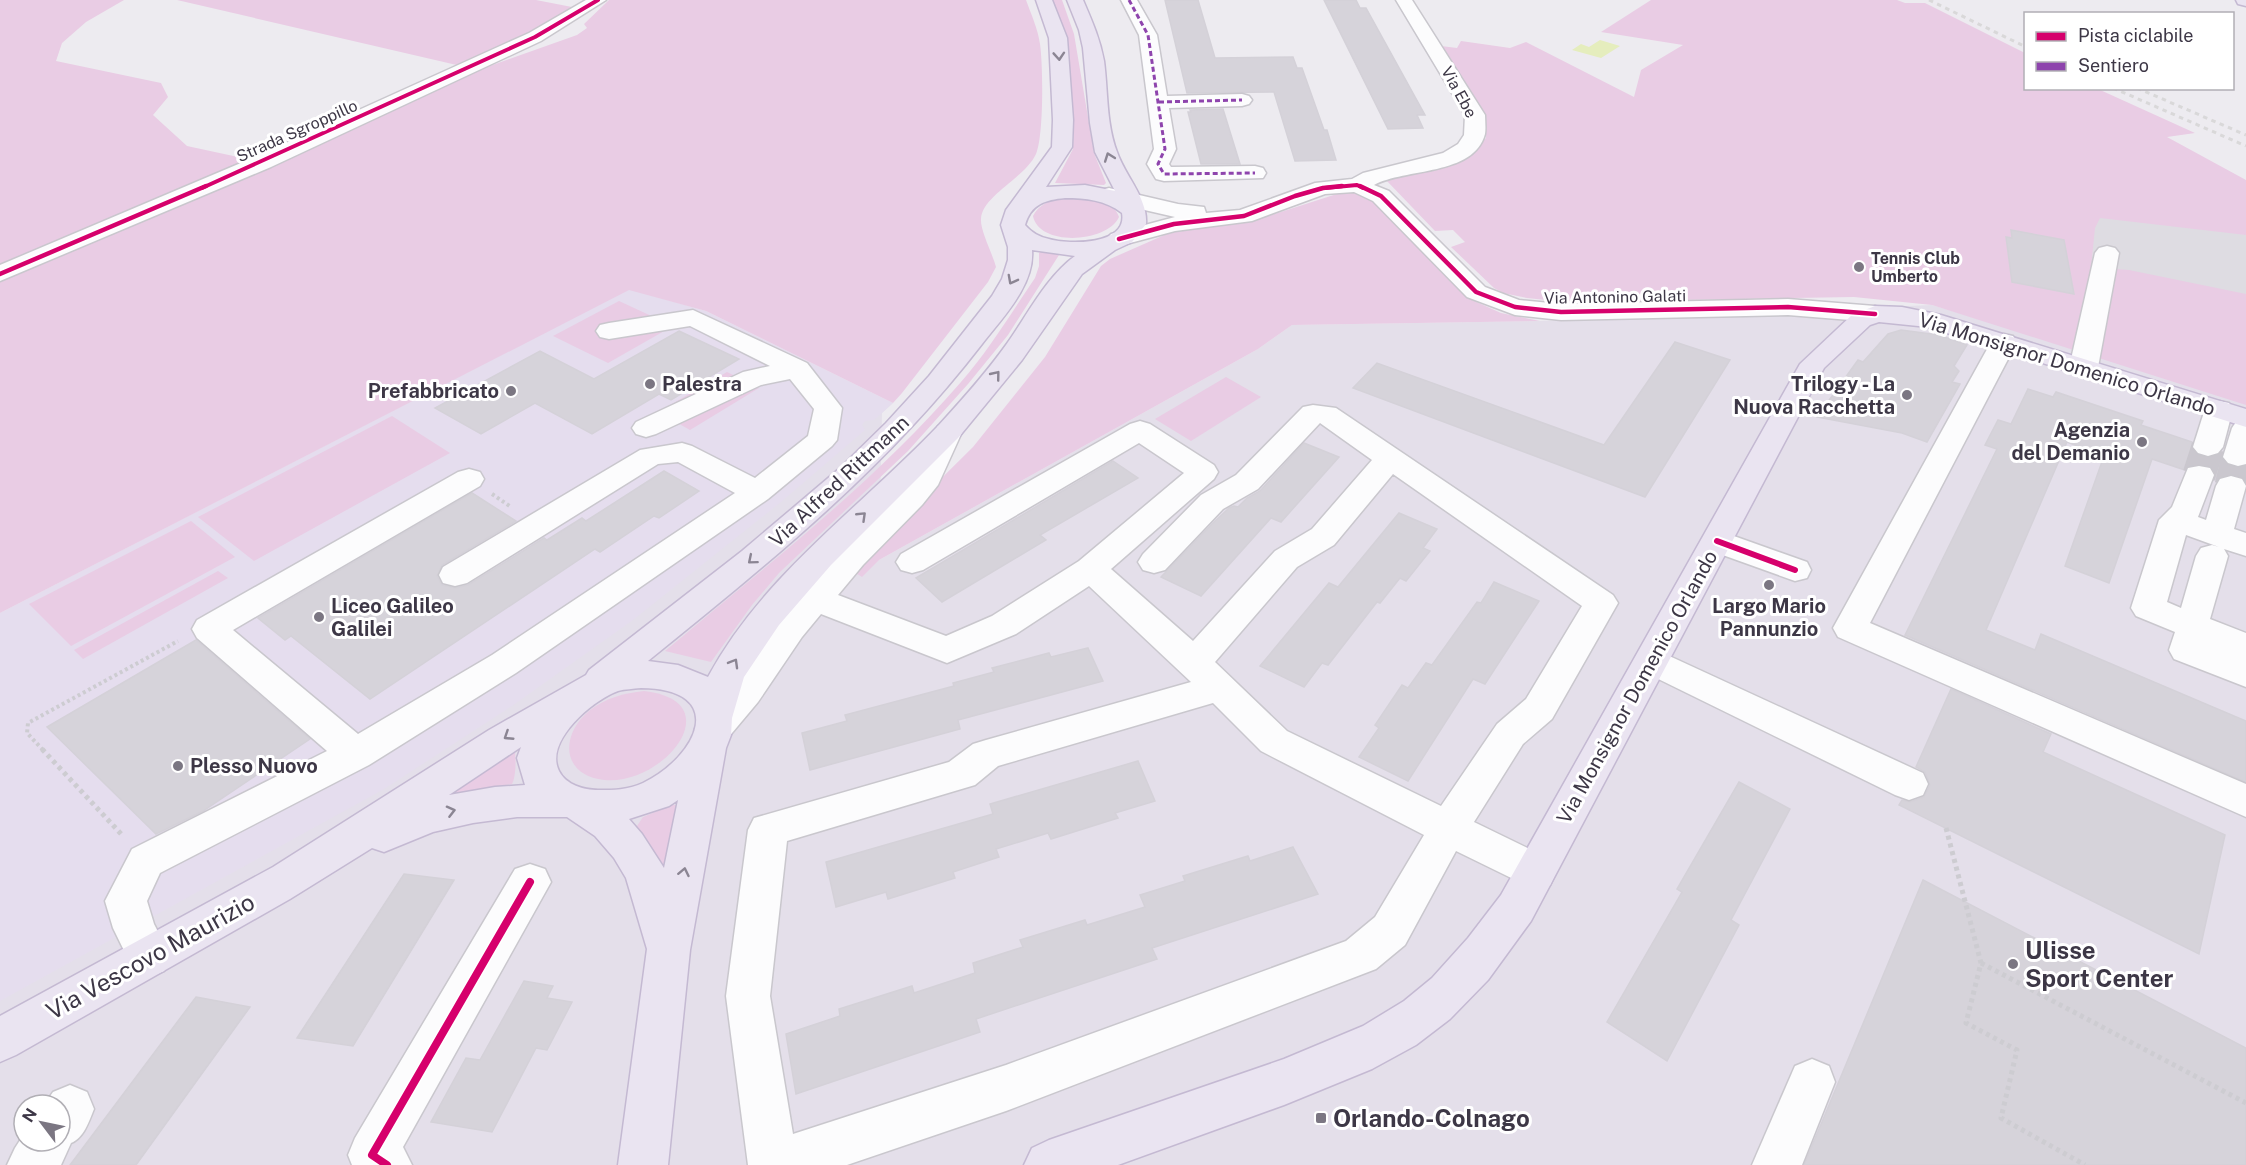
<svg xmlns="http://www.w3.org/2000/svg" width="2246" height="1165" font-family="'Public Sans',sans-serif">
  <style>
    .residential { fill: #e4dfea; fill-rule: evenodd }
    .education { fill: #e5ddee }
    .green { fill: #e9cce4 }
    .parking { fill: #dedce2 }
    .water { fill: #e5edbd }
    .building { fill: #d6d3da; stroke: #d4d1d8; stroke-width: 1.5 }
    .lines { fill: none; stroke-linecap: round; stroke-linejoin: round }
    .minor-tunnel { stroke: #cac7ce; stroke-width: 33; stroke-dasharray: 33 16; stroke-linecap: butt }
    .minor-casing { stroke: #c9c7cd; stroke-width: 3 }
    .major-casing { stroke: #c4b9d2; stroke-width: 3 }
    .path-far1 { stroke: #cdccd1; stroke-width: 4; stroke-dasharray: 3 3; stroke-linecap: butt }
    .path { stroke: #cdccd1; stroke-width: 5; stroke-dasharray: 4 4; stroke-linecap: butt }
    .minor { fill: #fcfcfd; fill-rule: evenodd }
    .major { fill: #eae4f1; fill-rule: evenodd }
    .rail { stroke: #d9d8d9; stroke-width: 3; stroke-dasharray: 4.5 4.5; stroke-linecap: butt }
    .quiet { stroke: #8e44ad; stroke-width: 3; stroke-dasharray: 5 3; stroke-linecap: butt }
    .cycleway-far3-casing { stroke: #fff; stroke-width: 6 }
    .cycleway-far2-casing { stroke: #fff; stroke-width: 8 }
    .cycleway-far1-casing { stroke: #fff; stroke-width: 10 }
    .cycleway-casing { stroke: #fff; stroke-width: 11 }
    .cycleway-far3 { stroke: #d6006c; stroke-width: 4 }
    .cycleway-far2 { stroke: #d6006c; stroke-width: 4.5 }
    .cycleway-far1 { stroke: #d6006c; stroke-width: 6 }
    .cycleway { stroke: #d6006c; stroke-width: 8 }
    .oneway { stroke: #8b8593 }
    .poi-dot { fill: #7b7682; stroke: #fff; stroke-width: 2 }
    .labels { text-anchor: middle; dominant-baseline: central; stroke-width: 6; stroke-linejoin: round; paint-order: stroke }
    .far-street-label { font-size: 16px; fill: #3d3746; stroke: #fff }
    .far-poi-label { font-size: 16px; font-weight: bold; fill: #3d3746; stroke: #fff; text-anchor: start }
    .street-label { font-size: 20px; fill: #3d3746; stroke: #fff }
    .poi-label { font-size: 20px; font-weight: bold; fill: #3d3746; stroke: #fff; text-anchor: start }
    .near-poi-label { font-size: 24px; font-weight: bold; fill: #3d3746; stroke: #fff; text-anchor: start }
    .near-street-label { font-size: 24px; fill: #3d3746; stroke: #fff }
  </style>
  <rect width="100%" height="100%" fill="#edebf0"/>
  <path class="residential" d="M 1932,305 L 2246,399 L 2246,1165 L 0,1165 L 0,613 L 893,403 L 882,413 L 879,560 L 1258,349 L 1292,325 L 1540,321 ZM 24,1105 L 60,1105 L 60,1141 L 24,1141 Z"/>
  <polygon class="education" points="629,289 706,311 893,403 874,420 865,421 862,425 865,430 781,502 633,620 512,706 384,789 0,1001 0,613"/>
  <g class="green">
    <polygon points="0,0 124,0 86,22 62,43 56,61 161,83 168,97 153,115 187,146 252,160 0,267"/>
    <polygon points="177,0 536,0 572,7 537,32 461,66"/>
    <path d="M 609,0 L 1026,0 C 1031,14 1038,29 1040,44 C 1043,65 1044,135 1036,154 C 1025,178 982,196 981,219 C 980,230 993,255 996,267 L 988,282 L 902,393 L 893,403 L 706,311 L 629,290 L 0,613 L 0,282 L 199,196 L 459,77 L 577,35 L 587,28 L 584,24 Z"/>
    <polygon points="1052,0 1062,0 1074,34 1094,153 1106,183 1104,185 1055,183 1073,149 1074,122 1067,38"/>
    <path d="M 1651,0 L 1897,0 L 1905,3 L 1925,3 L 2025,53 L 2026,88 L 2098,89 L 2195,133 L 2167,137 L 2246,180 L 2246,405 L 1932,305 L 1854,297 L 1564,302 L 1527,298 L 1503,293 L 1494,288 L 1451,247 L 1465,242 L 1453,230 L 1435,231 L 1386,180 C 1425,169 1456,170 1486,138 L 1485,120 L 1441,46 L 1457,48 L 1461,41 L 1510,48 L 1526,42 L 1634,97 L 1641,70 L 1683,45 L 1601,32 Z"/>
    <polygon points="1343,192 1356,192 1369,197 1472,300 1501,313 1540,321 1292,325 1258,349 879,560 862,577 854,572 856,563 973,447 1045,357 1101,266 1110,259 1169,233 1256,220"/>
    <path d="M 1085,196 C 1099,200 1114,202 1119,217 C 1107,243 1039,247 1033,216 C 1043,197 1065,198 1085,196 Z"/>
    <path d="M 1042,251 L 1059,255 L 1008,335 L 968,384 L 908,451 L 779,573 L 752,605 L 711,662 L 665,651 C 767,565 873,484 961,382 C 989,350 1011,313 1035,278 L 1039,266 L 1039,253 Z"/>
    <polygon points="619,301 673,326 608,363 553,336"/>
    <polygon points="727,372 759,388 690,430 658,412"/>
    <polygon points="1226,377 1261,397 1191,441 1155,419"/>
    <polygon points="392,416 450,453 254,561 198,517"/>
    <polygon points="191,521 235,557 71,646 29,604"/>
    <polygon points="218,571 228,578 83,659 74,650"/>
    <path d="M 644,691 C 732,701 664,786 604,780 C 561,775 560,735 589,711 C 605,698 624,693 644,691 Z"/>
    <path d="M 513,746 C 517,754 516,777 512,784 L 437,797 Z"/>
    <polygon points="672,805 678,805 668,865 664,865 635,829 643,817"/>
  </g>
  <polygon class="parking" points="2100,218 2246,235 2246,294 2129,270 2091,267 2095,228"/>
  <polygon class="water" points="1600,40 1620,46 1601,58 1572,50 1581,44 1589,47"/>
  <g class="building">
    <polygon points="1165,0 1198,0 1215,58 1293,57 1297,68 1302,68 1324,130 1327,130 1336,160 1295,161 1274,92 1187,93"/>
    <polygon points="1324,0 1356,0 1360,8 1366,8 1425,115 1417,115 1423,128 1388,129"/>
    <polygon points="1223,109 1240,164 1201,164 1188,112 1191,112 1190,110"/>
    <polygon points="2011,230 2064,240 2074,294 2012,282 2006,237 2012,238"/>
    <polygon points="1901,330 1939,335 1967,345 1954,366 1959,371 1952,382 1960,384 1927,442 1902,433 1817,417 1858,360 1863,362 1888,334"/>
    <polygon points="679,331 739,359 671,400 659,394 592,434 535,403 481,434 435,408 540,351 594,379"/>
    <polygon points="1675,342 1730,360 1645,497 1353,388 1377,363 1604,445"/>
    <polygon points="2028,389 2053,397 2056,392 2143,421 2141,425 2192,442 2191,448 2197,455 2209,458 2222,452 2221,458 2227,465 2237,468 2246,466 2246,481 2243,477 2232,474 2214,480 2216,474 2210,466 2199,464 2188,466 2185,470 2152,459 2109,583 2065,566 2104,456 2067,442 1986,630 2035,650 2041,634 2246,721 2246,782 1905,635 1997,449 1985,445 1998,420 2011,424"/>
    <polygon points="1304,443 1339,457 1281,522 1271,518 1201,596 1161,577 1212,524 1229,508 1234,506 1238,507 1247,498 1260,491"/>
    <polygon points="1113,461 1138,478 1040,535 1046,540 942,602 916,578"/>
    <polygon points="664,471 699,491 659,518 654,516 600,552 595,549 370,699 291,636 285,640 258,618 472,493 516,521 442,565 437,576 442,585 456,588 468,585 544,538 547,540 582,518 586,521"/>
    <polygon points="1399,513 1437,529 1423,548 1430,551 1406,581 1400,578 1380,603 1377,602 1328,665 1322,663 1304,687 1260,666 1329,583 1338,587"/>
    <polygon points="1494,582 1539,601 1485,684 1473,679 1408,781 1359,757 1379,728 1375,725 1402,685 1408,688 1426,663 1432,665 1477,602 1481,603"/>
    <polygon points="196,640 310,739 203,811 156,834 47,727"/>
    <polygon points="1088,648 1103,681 958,720 960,729 810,770 802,733 847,721 845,715 954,686 953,683 994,672 992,668 1049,653 1051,657"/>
    <polygon points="1951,689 2051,734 2043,752 2225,835 2199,954 1899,805 1902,800 1910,802 1924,797 1930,785 1925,772 1916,767"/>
    <polygon points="1138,761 1155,801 1115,813 1118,818 1051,839 1048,833 996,849 999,857 953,872 955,878 888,899 886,892 836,907 826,862 993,814 990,804"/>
    <polygon points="1739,782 1790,809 1731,920 1739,925 1667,1061 1607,1022 1682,892 1677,889"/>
    <polygon points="1293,847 1318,894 1152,948 1157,959 976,1019 980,1032 796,1094 786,1034 840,1016 839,1009 912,986 914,993 975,973 973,963 1023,947 1020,940 1085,920 1087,925 1145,907 1140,895 1185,881 1183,876 1248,856 1250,861"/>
    <polygon points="404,874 454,880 353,1046 297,1038"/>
    <polygon points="1923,880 2246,1048 2246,1165 1804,1165"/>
    <polygon points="524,981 553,986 547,998 572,1002 547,1050 536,1048 492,1132 431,1122 466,1058 480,1060"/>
    <polygon points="196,997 250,1007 136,1165 70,1165"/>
  </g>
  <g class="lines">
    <g class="minor-tunnel">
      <polyline points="2199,475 2208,447"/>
      <polyline points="2231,486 2238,457"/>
    </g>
    <g class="minor-casing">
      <g id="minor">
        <polygon points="586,0 606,0 541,41 271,167 0,281 0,265 255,157 529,33"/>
        <polygon points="1121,0 1137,0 1157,35 1167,96 1242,94 1249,96 1252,100 1249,104 1242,106 1169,108 1176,149 1169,164 1171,167 1255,166 1263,168 1266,173 1263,178 1164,181 1156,179 1147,164 1154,149 1139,35"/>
        <path d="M 1396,0 L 1412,0 L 1485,115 C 1485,121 1486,128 1485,134 C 1474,176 1405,168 1374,185 L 1389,191 L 1485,287 L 1519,300 L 1561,304 L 1788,299 L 1875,306 L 1884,309 L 1888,314 L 1884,319 L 1875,322 L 1788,315 L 1561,320 L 1515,315 L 1467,297 L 1373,201 L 1354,192 L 1325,194 L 1252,221 L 1175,231 L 1119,246 L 1111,244 L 1107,239 L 1111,234 L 1175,217 L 1101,200 L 1098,195 L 1101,190 L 1109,188 L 1178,204 L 1204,207 L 1206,213 L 1240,210 L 1315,183 L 1352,179 L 1363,173 L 1443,153 L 1458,144 L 1464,135 L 1465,115 Z"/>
        <polygon points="2107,246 2115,248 2119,253 2098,367 2094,373 2084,375 2074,373 2070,367 2072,355 2095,253 2099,248"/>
        <polygon points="693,310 807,363 842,408 837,440 832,446 768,499 516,673 369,765 160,873 147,901 154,924 171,957 164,971 149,977 134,971 113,928 105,901 132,849 327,751 197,638 192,629 197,620 458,472 469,469 480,472 484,479 480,486 233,630 358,734 492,655 735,493 678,462 658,464 467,583 455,586 443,583 439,575 443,567 640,450 682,443 692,446 755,478 808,436 814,409 790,379 761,385 656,434 646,437 636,434 632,428 636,422 743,372 770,366 690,326 609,339 600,337 596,331 600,325 609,323"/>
        <polygon points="2004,334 2013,336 2017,342 1870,623 2246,784 2246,817 1838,637 1833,628 1991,342 1995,336"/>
        <polygon points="2219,401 2229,403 2233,409 2223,447 2218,453 2208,456 2198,453 2193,447 2205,409 2209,403"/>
        <path d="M 1313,405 L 1336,408 L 1613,595 L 1618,603 L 1552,719 L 1523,744 L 1474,822 L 1550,859 L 1556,872 L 1550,885 L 1536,890 L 1456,851 L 1405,945 L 1376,969 L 1006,1111 L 847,1165 L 748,1165 L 726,996 L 748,830 L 754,818 L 949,762 L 973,744 L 986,740 L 1191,682 L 1089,586 L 1016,634 L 947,663 L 821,614 L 802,637 L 758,702 L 727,739 L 714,743 L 701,739 L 695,729 L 778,619 L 841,549 L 900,491 L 913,475 L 938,426 L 948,423 L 958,426 L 962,432 L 938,485 L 922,505 L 863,565 L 838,595 L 946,636 L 992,616 L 1079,561 L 1184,473 L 1139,443 L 923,570 L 912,573 L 901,570 L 896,562 L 901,554 L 1130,424 L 1140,421 L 1150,424 L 1214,465 L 1218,472 L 1214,479 L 1111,569 L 1193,641 L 1275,551 L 1312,529 L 1372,460 L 1320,423 L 1258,489 L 1223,509 L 1165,570 L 1154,573 L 1143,570 L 1138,562 L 1143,554 L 1201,495 L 1236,475 L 1303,407 ZM 1393,474 L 1582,606 L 1526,699 L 1497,724 L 1441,806 L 1287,731 L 1215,662 L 1297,567 L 1334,545 ZM 1213,703 L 1261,751 L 1424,835 L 1375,917 L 1346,941 L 1006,1065 L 793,1134 L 770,996 L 787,841 L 975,785 L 998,766 Z"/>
        <polygon points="2246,419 2246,464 2238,466 2228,463 2223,457 2232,428 2236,422"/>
        <path d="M 2199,466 L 2210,468 L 2214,475 L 2198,517 L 2206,520 L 2216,486 L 2220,479 L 2231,476 L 2242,479 L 2246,486 L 2234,529 L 2246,533 L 2246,556 L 2224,549 L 2228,556 L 2210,619 L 2246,633 L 2246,687 L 2174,659 L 2169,650 L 2175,632 L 2136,616 L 2131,608 L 2159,520 L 2172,507 L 2188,468 ZM 2186,535 L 2219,547 L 2212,545 L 2201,548 L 2196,556 L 2181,608 L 2167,602 Z"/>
        <polygon points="1717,530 1807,562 1811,570 1807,578 1795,581 1706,549 1701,541 1706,533"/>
        <polygon points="1652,648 1923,773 1928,784 1923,795 1909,800 1895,795 1640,670 1634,661 1640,652"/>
        <polygon points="530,864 545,869 551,882 403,1147 412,1165 352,1165 348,1155 355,1138 515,869"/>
        <polygon points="1812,1059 1829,1066 1835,1082 1802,1165 1752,1165 1795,1066"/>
        <path d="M 70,1085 L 87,1092 L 94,1109 C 89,1121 84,1138 71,1143 L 61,1165 L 7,1165 L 15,1148 L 24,1134 L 24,1141 L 60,1141 L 60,1105 L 44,1105 L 53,1092 Z"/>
      </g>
    </g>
    <g class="major-casing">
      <g id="major">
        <path d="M 1036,0 L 1052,0 L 1067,38 L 1073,120 L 1072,147 L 1046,187 L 1085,185 L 1115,191 L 1095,152 L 1090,123 L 1083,48 L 1079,30 L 1067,0 L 1083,0 C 1092,21 1100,39 1104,61 C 1108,91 1106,123 1117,152 C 1125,176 1148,198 1146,224 L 1132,242 L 1115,250 L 1082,274 L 1022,360 L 958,438 L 831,565 L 779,625 L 744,677 L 732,718 L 731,735 L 726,748 L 690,950 L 668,1165 L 618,1165 L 647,949 L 626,878 L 614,858 L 595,836 L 567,817 L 517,817 L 473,823 L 433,832 L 384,852 L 372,848 L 290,899 L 16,1055 L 0,1062 L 0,1016 L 273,867 L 489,730 L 586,675 L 589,670 L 742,551 L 840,468 L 886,423 L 929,376 L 992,296 L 1002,279 L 1008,260 L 1008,247 L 1001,225 L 1006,210 L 1052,147 L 1053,120 L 1049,38 ZM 1065,198 C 1086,198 1105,200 1122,213 C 1128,245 1069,245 1049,239 C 1039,237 1031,232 1025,225 C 1031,204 1045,200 1065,198 ZM 1032,250 L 1075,256 C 1045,278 1027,316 1006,345 C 986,373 961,401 938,426 C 860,508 763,575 708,677 L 678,665 L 648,661 C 770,562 885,470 982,344 C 1002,318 1035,285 1032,250 ZM 641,688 C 729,689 698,756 643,783 C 628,790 613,790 598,790 C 584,790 566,785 559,771 C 544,741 593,700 618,691 C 625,689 633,689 641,688 ZM 521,747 L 517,758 L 525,785 L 495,787 L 449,795 ZM 678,800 L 664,868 L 642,834 L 629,819 L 669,806 Z"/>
        <polygon points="2236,0 2246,0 2246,6 2238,4"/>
        <polygon points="1875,306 1902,307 1941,315 2246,409 2246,427 1928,327 1879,322 1870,325 1824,368 1531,921 1488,980 1450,1019 1416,1045 1372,1069 1284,1105 1118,1165 1024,1165 1032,1148 1049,1140 1284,1059 1363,1026 1404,1001 1432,978 1468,938 1501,895 1800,364 1852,315"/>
      </g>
    </g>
    <g class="path-far1">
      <polyline points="492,494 511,507"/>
      <polyline points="43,750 27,733 28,723 178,641"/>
    </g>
    <g class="path">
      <polyline points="42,749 123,836"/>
      <polyline points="1946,828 1981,963 1966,1023 2017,1050 2001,1118 2085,1165"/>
      <polyline points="1981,963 2246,1103"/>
    </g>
    <use href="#minor" class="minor"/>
    <use href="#major" class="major"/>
    <g class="rail">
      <polyline points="1929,0 2026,47"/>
      <polyline points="2113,88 2246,146"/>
      <polyline points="2137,88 2246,135"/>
    </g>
    <g class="quiet">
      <polyline points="1129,0 1148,35 1165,149 1158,164 1164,174 1255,173"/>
      <polyline points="1159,102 1242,100"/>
    </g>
    <g class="cycleway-far3-casing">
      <g id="cycleway-far3">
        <polyline points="202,188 535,37 598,0"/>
        <polyline points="1325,188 1357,185 1363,188"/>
      </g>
    </g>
    <g class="cycleway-far2-casing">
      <g id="cycleway-far2">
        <polyline points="1360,186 1381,196 1476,292 1515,307 1561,312 1788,307 1875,314"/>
        <polyline points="1119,239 1174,224 1244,216 1295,196 1323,188 1342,186"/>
        <polyline points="0,274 206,186"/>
      </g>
    </g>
    <g class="cycleway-far1-casing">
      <polyline id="cycleway-far1" points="1717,541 1795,570"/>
    </g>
    <g class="cycleway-casing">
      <polyline id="cycleway" points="387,1165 372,1155 530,882"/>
    </g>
    <use href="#cycleway-far3" class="cycleway-far3"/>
    <use href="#cycleway-far2" class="cycleway-far2"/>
    <use href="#cycleway-far1" class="cycleway-far1"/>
    <use href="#cycleway" class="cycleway"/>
  </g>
  <defs><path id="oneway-chevron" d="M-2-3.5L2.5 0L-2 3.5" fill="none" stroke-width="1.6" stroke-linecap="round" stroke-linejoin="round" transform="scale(1.5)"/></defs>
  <g class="oneway">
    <use href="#oneway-chevron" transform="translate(1059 56) rotate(86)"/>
    <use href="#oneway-chevron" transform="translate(1109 157) rotate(-110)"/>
    <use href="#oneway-chevron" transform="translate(1012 280) rotate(118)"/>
    <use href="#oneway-chevron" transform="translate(996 375) rotate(-51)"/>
    <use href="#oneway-chevron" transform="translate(862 516) rotate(-44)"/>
    <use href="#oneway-chevron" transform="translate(752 560) rotate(140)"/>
    <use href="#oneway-chevron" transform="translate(734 663) rotate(-60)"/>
    <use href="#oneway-chevron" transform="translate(508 736) rotate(147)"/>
    <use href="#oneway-chevron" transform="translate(451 811) rotate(-14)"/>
    <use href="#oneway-chevron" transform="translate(684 872) rotate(-78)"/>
  </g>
  <g class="poi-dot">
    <circle cx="1859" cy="267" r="6"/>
    <circle cx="650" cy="384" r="6"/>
    <circle cx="511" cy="391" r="6"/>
    <circle cx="1907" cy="395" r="6"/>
    <circle cx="2142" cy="442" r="6"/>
    <circle cx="1769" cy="585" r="6"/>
    <circle cx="319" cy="617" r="6"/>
    <circle cx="178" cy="766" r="6"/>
    <circle cx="2013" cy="964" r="6"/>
    <rect x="1315" y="1112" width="12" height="12" rx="3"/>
  </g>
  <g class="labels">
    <g class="far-street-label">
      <text transform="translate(1459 92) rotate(61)">Via Ebe</text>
      <text transform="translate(297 131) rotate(-24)">Strada Sgroppillo</text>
      <text transform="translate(1615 297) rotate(-1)">Via Antonino Galati</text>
    </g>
    <g class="far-poi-label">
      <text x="1871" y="258">Tennis Club<tspan x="1871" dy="18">Umberto</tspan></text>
    </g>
    <g class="street-label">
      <text transform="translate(2067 364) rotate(17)">Via Monsignor Domenico Orlando</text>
      <text transform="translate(839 481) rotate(-43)">Via Alfred Rittmann</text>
      <text transform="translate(1637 687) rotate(-61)">Via Monsignor Domenico Orlando</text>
    </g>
    <g class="poi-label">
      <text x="662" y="384">Palestra</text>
      <text x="1895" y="384" text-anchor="end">Trilogy - La<tspan x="1895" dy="23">Nuova Racchetta</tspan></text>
      <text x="499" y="391" text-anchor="end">Prefabbricato</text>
      <text x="2130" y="430" text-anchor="end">Agenzia<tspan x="2130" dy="23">del Demanio</tspan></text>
      <text x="331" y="606">Liceo Galileo<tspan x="331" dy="23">Galilei</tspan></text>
      <text x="1769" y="606" text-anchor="middle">Largo Mario<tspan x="1769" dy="23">Pannunzio</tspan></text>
      <text x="190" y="766">Plesso Nuovo</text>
    </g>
    <g class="near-poi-label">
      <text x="2025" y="950">Ulisse<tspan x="2025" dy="28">Sport Center</tspan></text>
      <text x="1333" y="1118">Orlando-Colnago</text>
    </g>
    <g class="near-street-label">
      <text transform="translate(150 956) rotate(-29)">Via Vescovo Maurizio</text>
    </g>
  </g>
  <rect x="2024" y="12" width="210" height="78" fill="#ffffff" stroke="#b1afb5" stroke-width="1.5"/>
  <rect x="2036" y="32" width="30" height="9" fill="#d6006c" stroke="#b1afb5" stroke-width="1.5"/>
  <text x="2078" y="42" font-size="18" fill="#3d3746">Pista ciclabile</text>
  <rect x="2036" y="62" width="30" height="9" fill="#8e44ad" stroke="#b1afb5" stroke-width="1.5"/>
  <text x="2078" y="72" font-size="18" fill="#3d3746">Sentiero</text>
  <g transform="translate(42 1123) rotate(302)"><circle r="28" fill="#ffffff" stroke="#b1afb5" stroke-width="1.5"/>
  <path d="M0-4.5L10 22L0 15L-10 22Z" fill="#7b7682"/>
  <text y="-9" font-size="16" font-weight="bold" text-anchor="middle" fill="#3d3746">N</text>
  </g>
</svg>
